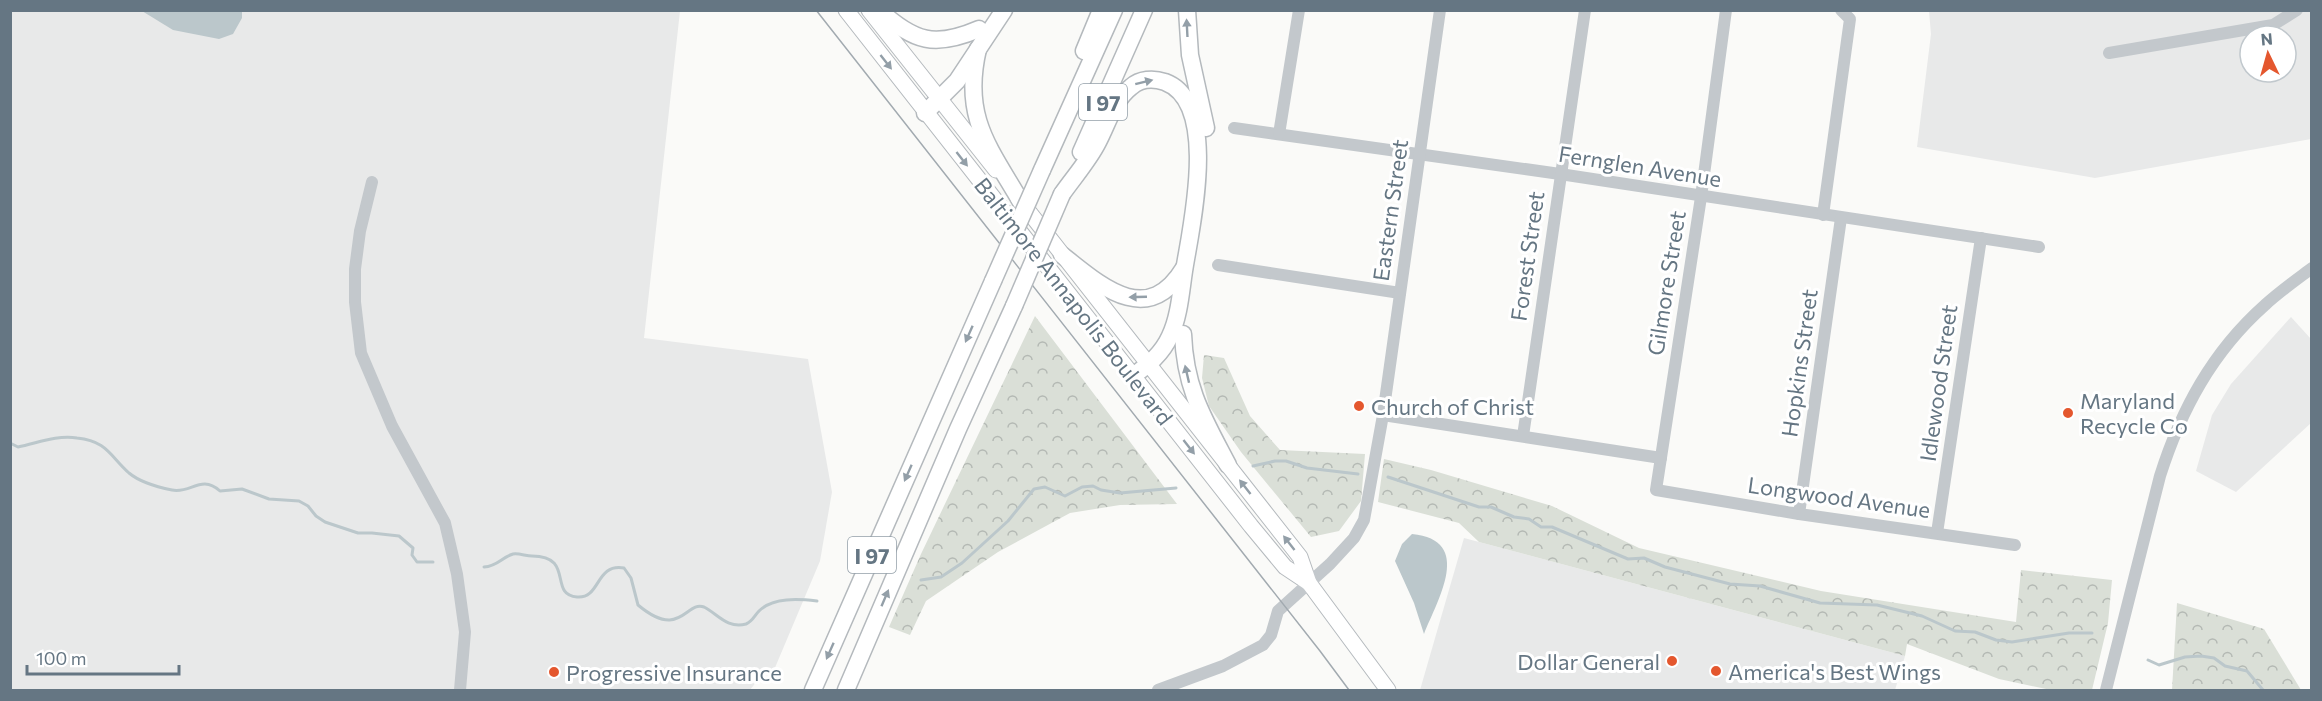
<svg xmlns="http://www.w3.org/2000/svg" width="2322" height="701" font-family="Commissioner,sans-serif">
  <style>
    .built { fill: #e8e9e9; fill-rule: evenodd }
    .forest { fill: url(#forest-crowns) }
    .water { fill: #bbc7cb }
    .lines { fill: none; stroke-linecap: round; stroke-linejoin: round }
    .stream { stroke: #bbc7cb; stroke-width: 3 }
    .major-casing { stroke: #b5babe; stroke-width: 17 }
    .highway-casing { stroke: #b4b9bd; stroke-width: 19 }
    .minor { stroke: #c3c8cc; stroke-width: 12 }
    .major { stroke: #fff; stroke-width: 15 }
    .highway { stroke: #fff; stroke-width: 16 }
    .tram { stroke: #a2aab0; stroke-width: 1.5 }
    .highway-bridge-casing { stroke: #b4b9bd; stroke-width: 19; stroke-linecap: butt }
    .highway-bridge { stroke: #fff; stroke-width: 16 }
    .oneway { fill: #939fa8 }
    .poi-dot { fill: #e4572e; stroke: #fff; stroke-width: 2 }
    .labels { text-anchor: middle; dominant-baseline: central; stroke-width: 6; stroke-linejoin: round; paint-order: stroke }
    .shield { fill: #fff; stroke: #939fa8; stroke-width: 1.5 }
    .shield-label { font-size: 21px; font-weight: bold; fill: #657683 }
    .street-label { font-size: 22px; fill: #657683; stroke: #fff }
    .poi-label { font-size: 22px; fill: #657683; stroke: #fff; text-anchor: start }
  </style>
  <defs>
    <pattern id="forest-crowns" width="20" height="18" patternUnits="userSpaceOnUse" patternTransform="scale(1.5)"><rect width="20" height="18" fill="#dadfd7"/><path d="M2 6a3 3 0 1 1 6 0M12 15a3 3 0 1 1 6 0" fill="none" stroke="#b4b9b4"/></pattern>
  </defs>
  <rect width="100%" height="100%" fill="#fafaf8"/>
  <g class="built">
    <polygon points="10,11 680,11 644,338 808,359 832,492 820,561 774,670 763,673 750,690 11,690"/>
    <path d="M 1929,11 L 2311,11 L 2311,139 L 2095,178 L 1917,147 L 1931,34 ZM 2250,36 L 2286,36 L 2286,72 L 2250,72 Z"/>
    <polygon points="2291,317 2311,339 2311,423 2236,492 2196,471 2212,415 2231,384"/>
    <polygon points="1464,538 1905,656 1895,690 1420,690"/>
  </g>
  <g class="forest">
    <polygon points="1035,316 1177,504 1120,505 1070,513 998,552 926,601 910,635 889,627 921,554"/>
    <polygon points="1204,355 1224,358 1250,416 1280,450 1365,454 1361,501 1339,531 1311,537 1241,452 1209,406 1202,378"/>
    <polygon points="1384,459 1431,470 1552,506 1639,548 1821,591 2016,622 2021,570 2112,580 2108,623 2092,690 2051,690 1999,679 1907,644 1905,656 1479,542 1459,523 1378,502"/>
    <polygon points="2177,603 2264,629 2301,690 2172,690"/>
  </g>
  <g class="water">
    <polygon points="142,11 242,11 242,18 233,34 219,39 173,30"/>
    <path d="M 1412,534 C 1474,540 1438,599 1424,634 L 1414,603 L 1395,561 L 1402,544 Z"/>
  </g>
  <g class="lines">
    <g class="stream">
      <path d="M 10,443 L 18,447 C 38,443 56,435 77,438 C 107,441 110,456 129,473 C 141,483 157,487 172,490 C 191,494 201,474 220,491 L 242,489 L 269,499 L 299,501 L 308,506 L 316,516 L 325,522 L 358,533 L 372,533 L 399,536 L 413,548 L 412,555 L 417,562 L 433,562"/>
      <polyline points="1253,466 1275,461 1286,461 1307,468 1358,474"/>
      <polyline points="1388,477 1479,507 1491,507 1514,517 1529,519 1541,527 1552,527 1628,559 1644,558 1665,567 1730,584 1760,586 1820,603 1877,605 1922,616 1955,631 1975,632 1996,640 2012,642 2069,633 2092,633"/>
      <path d="M 484,567 C 498,566 502,557 513,554 C 519,553 526,556 532,556 C 575,556 548,595 577,597 C 601,599 595,563 624,568 L 631,578 L 638,605 C 681,641 686,600 704,607 C 718,614 727,629 746,624 C 753,621 754,616 759,611 C 773,597 799,599 817,601"/>
      <polyline points="921,580 941,577 962,563 1008,521 1034,489 1045,487 1065,496 1082,487 1093,486 1101,490 1120,493 1176,488"/>
      <polyline points="2148,660 2159,665 2185,657 2201,656 2214,658 2225,666 2247,671 2263,690"/>
    </g>
    <g class="major-casing">
      <g id="major">
        <polyline points="846,10 1251,526 1285,567 1309,583"/>
        <polyline points="869,10 996,170"/>
        <polyline points="1018,198 1300,557 1309,583 1388,690"/>
      </g>
    </g>
    <g class="highway-casing">
      <g id="highway">
        <path d="M 879,10 C 914,42 935,48 979,29"/>
        <polyline points="1187,10 1190,55 1206,128"/>
        <path d="M 978,49 C 962,117 989,147 1021,202"/>
        <polyline points="1084,51 1101,10"/>
        <polyline points="925,113 957,81 1004,10"/>
        <polyline points="1081,152 1144,10"/>
        <polyline points="1042,170 1114,10"/>
        <path d="M 1062,194 C 1074,177 1089,160 1098,142 C 1108,123 1114,100 1131,87 C 1140,79 1153,78 1165,82 C 1219,102 1192,223 1185,265 C 1181,288 1180,315 1170,336 C 1162,354 1148,365 1133,376"/>
        <path d="M 1062,255 C 1100,285 1147,329 1184,268"/>
        <path d="M 1183,334 C 1185,389 1204,419 1228,465"/>
        <polyline points="813,690 993,281"/>
        <polyline points="846,690 958,429 1014,306"/>
      </g>
    </g>
    <g class="minor">
      <polyline points="1726,10 1701,197 1656,490 1799,514 2015,545"/>
      <polyline points="2109,53 2273,25 2297,10"/>
      <polyline points="1234,128 1560,174 2039,247"/>
      <polyline points="1279,134 1299,10"/>
      <polyline points="372,182 360,231 355,269 355,302 361,353 392,426 445,523 457,574 465,632 460,690"/>
      <polyline points="1823,215 1850,19 1841,10"/>
      <polyline points="1218,265 1400,293"/>
      <polyline points="1383,415 1661,458"/>
      <polyline points="1523,436 1585,10"/>
      <polyline points="1799,514 1841,218"/>
      <polyline points="1937,533 1981,238"/>
      <polyline points="1158,690 1223,666 1263,645 1271,635 1278,611 1330,564 1354,538 1364,520 1383,415 1440,10"/>
      <path d="M 2106,690 L 2160,476 C 2181,410 2212,352 2265,305 C 2279,292 2296,280 2312,268"/>
    </g>
    <use href="#major" class="major"/>
    <use href="#highway" class="highway"/>
    <polyline class="tram" points="816,10 1320,651 1349,690"/>
    <g class="highway-bridge-casing">
      <g id="highway-bridge">
        <polyline points="993,281 1042,170"/>
        <polyline points="1014,306 1062,194"/>
      </g>
    </g>
    <use href="#highway-bridge" class="highway-bridge"/>
  </g>
  <defs><path id="oneway-solid" d="M-6-.8H1V-3.2L6.5 0L1 3.2V.8H-6Z" transform="scale(1.5)"/></defs>
  <g class="oneway">
    <use href="#oneway-solid" transform="translate(1187 28) rotate(-93)"/>
    <use href="#oneway-solid" transform="translate(886 62) rotate(52)"/>
    <use href="#oneway-solid" transform="translate(1144 82) rotate(-14)"/>
    <use href="#oneway-solid" transform="translate(962 159) rotate(52)"/>
    <use href="#oneway-solid" transform="translate(1138 297) rotate(178)"/>
    <use href="#oneway-solid" transform="translate(969 334) rotate(114)"/>
    <use href="#oneway-solid" transform="translate(1187 374) rotate(-103)"/>
    <use href="#oneway-solid" transform="translate(1189 447) rotate(52)"/>
    <use href="#oneway-solid" transform="translate(908 473) rotate(114)"/>
    <use href="#oneway-solid" transform="translate(1245 487) rotate(-128)"/>
    <use href="#oneway-solid" transform="translate(1289 543) rotate(-128)"/>
    <use href="#oneway-solid" transform="translate(885 598) rotate(-67)"/>
    <use href="#oneway-solid" transform="translate(830 651) rotate(114)"/>
  </g>
  <g class="poi-dot">
    <circle cx="1359" cy="406" r="6"/>
    <circle cx="2068" cy="413" r="6"/>
    <circle cx="1672" cy="661" r="6"/>
    <circle cx="1716" cy="671" r="6"/>
    <circle cx="554" cy="672" r="6"/>
  </g>
  <g class="labels">
    <g class="shield">
      <rect x="1079" y="84" width="48" height="36" rx="4.5"/>
      <rect x="848" y="537" width="48" height="36" rx="4.5"/>
    </g>
    <g class="shield-label">
      <text x="1103" y="102">I 97</text>
      <text x="872" y="555">I 97</text>
    </g>
    <g class="street-label">
      <text transform="translate(1640 166) rotate(9)">Fernglen Avenue</text>
      <text transform="translate(1390 210) rotate(-82)">Eastern Street</text>
      <text transform="translate(1527 256) rotate(-82)">Forest Street</text>
      <text transform="translate(1666 283) rotate(-81)">Gilmore Street</text>
      <text transform="translate(1074 301) rotate(52)">Baltimore Annapolis Boulevard</text>
      <text transform="translate(1799 363) rotate(-82)">Hopkins Street</text>
      <text transform="translate(1938 383) rotate(-82)">Idlewood Street</text>
      <text transform="translate(1839 497) rotate(8)">Longwood Avenue</text>
    </g>
    <g class="poi-label">
      <text x="2080" y="400">Maryland<tspan x="2080" dy="25">Recycle Co</tspan></text>
      <text x="1371" y="406">Church of Christ</text>
      <text x="1660" y="661" text-anchor="end">Dollar General</text>
      <text x="1728" y="671">America's Best Wings</text>
      <text x="566" y="672">Progressive Insurance</text>
    </g>
  </g>
  <rect width="2322" height="701" fill="none" stroke="#657683" stroke-width="24"/>
  <g transform="translate(2268 54) rotate(355)"><circle r="28" fill="#ffffff" stroke="#c1c8cd" stroke-width="1.5"/>
  <path d="M0-4.5L10 22L0 15L-10 22Z" fill="#e4572e"/>
  <text y="-9" font-size="16" font-weight="bold" text-anchor="middle" fill="#657683">N</text>
  </g>
  <path d="M27 665v9h152v-9" fill="none" stroke="#657683" stroke-width="3"/>
  <text x="36" y="665" font-size="18" fill="#657683" stroke="#ffffff" stroke-width="4.5" paint-order="stroke">100 m</text>
</svg>
